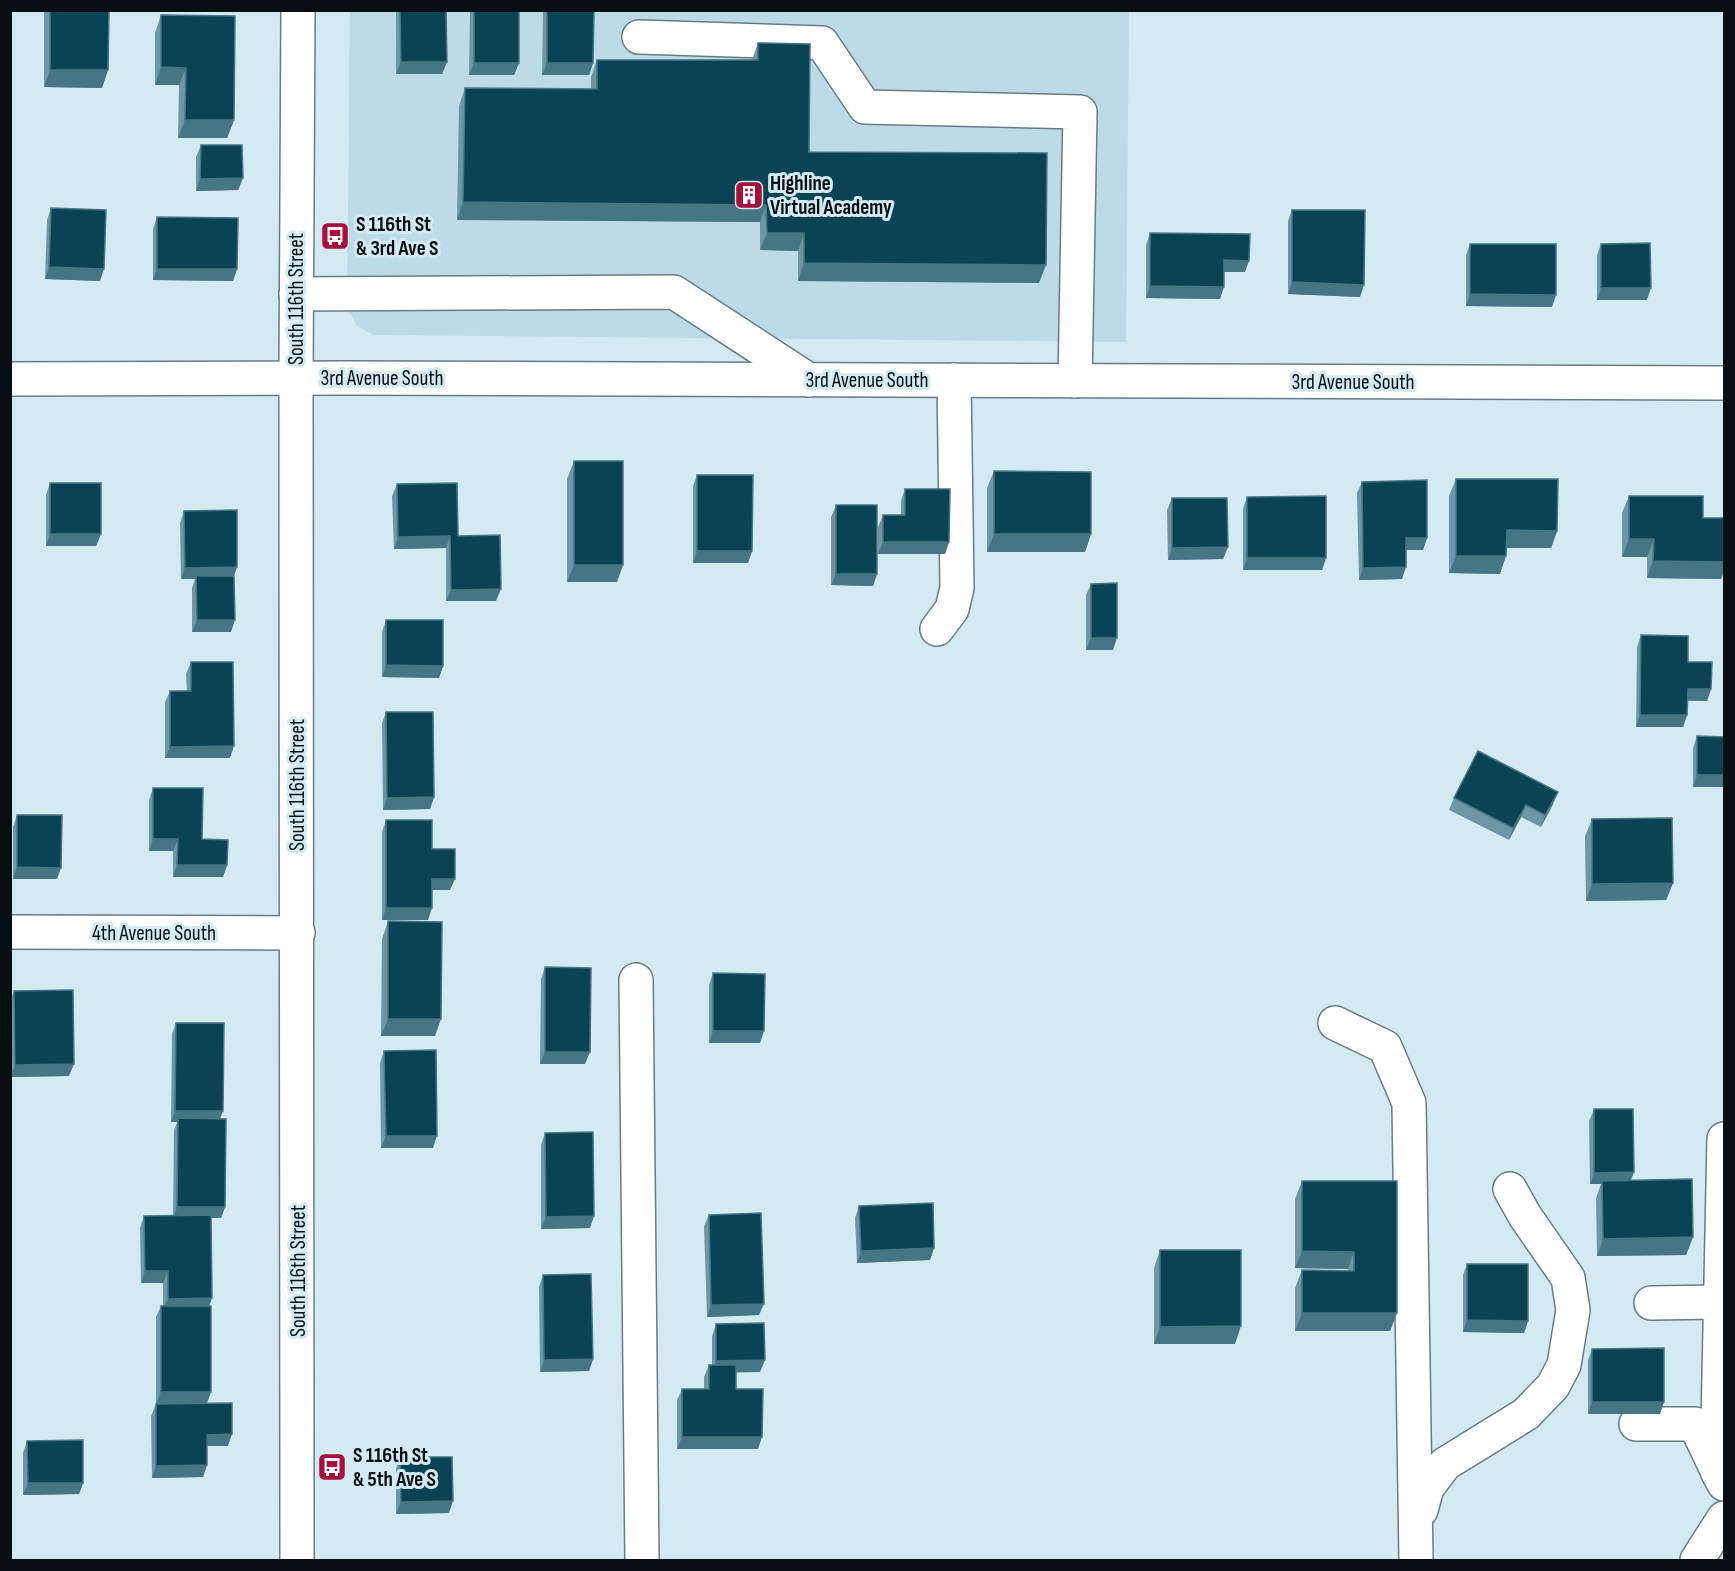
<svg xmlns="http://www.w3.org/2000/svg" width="1735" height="1571" font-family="'Sofia Sans Condensed',sans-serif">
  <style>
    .built { fill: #bddbe7 }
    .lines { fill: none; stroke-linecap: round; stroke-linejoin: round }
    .minor-casing { stroke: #687c84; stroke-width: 36 }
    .minor { stroke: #fff; stroke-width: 33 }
    .wall { fill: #6e96a4 }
    .shaded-wall { fill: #467584 }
    .building { fill: #0a4354; stroke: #467584; stroke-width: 1.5 }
    .labels { text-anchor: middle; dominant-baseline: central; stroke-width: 6; stroke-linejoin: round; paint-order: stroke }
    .poi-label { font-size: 21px; font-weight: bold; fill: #080f12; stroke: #d3eaf3; text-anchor: start }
    .street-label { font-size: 21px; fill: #080f12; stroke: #d3eaf3 }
  </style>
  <rect width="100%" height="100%" fill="#d3eaf3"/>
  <polygon class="built" points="350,11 1129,11 1126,342 373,335 357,326 347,308"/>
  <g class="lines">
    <g class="minor-casing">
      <g id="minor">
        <polyline points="639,37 822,43 865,107 1080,112 1075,381"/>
        <polyline points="296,294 674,292 809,380"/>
        <polyline points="10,379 348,378 1724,383"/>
        <polyline points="937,629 952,609 957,588 954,380"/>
        <polyline points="10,932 298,933"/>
        <polyline points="636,980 642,1560"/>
        <polyline points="1335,1023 1385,1047 1409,1103 1416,1560"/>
        <polyline points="1724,1139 1717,1471 1724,1484"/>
        <polyline points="1651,1303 1720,1302"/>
        <polyline points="1636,1424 1695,1424 1714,1464"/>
        <polyline points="1421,1510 1427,1488 1445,1464 1526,1414 1553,1386 1564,1365 1573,1310 1568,1278 1525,1216 1510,1189"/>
        <polyline points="297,1560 296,378 298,10"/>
        <polyline points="1697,1560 1724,1518"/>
      </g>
    </g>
    <use href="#minor" class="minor"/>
  </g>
  <g class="wall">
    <polygon points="44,10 109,10 108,70 102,88 44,87"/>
    <polygon points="396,10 446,10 447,62 442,74 396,74"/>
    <polygon points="470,10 519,10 519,63 514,75 469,75"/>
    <polygon points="543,10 594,10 593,63 589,75 542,75"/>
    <polygon points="161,15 234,120 227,138 178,138 179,85 155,85 155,33"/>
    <polygon points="758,43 809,152 1039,283 798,281 798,251 760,250 760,222 457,220 459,106 465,88 591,89 591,77 597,60 752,60"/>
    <polygon points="201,145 243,178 238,190 196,191 196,157"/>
    <polygon points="51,208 100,281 45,279 47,220"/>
    <polygon points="1292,210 1360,297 1288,294 1288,221"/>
    <polygon points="157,217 237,269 233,281 153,280 153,229"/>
    <polygon points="1150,233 1245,272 1224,272 1220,299 1146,298 1146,245"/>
    <polygon points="1470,244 1552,307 1466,306 1466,255"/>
    <polygon points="1601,244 1647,300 1597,300 1597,255"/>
    <polygon points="574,461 617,582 567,582 567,479"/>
    <polygon points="994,471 1091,534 1085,552 987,552 987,488"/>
    <polygon points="697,475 752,551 748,563 693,563 693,486"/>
    <polygon points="1456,479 1557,531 1551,548 1506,548 1500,574 1449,573 1449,496"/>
    <polygon points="1362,482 1427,538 1423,550 1406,550 1402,579 1359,580 1357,493"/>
    <polygon points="50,483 101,534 96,546 46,546 46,495"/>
    <polygon points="397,484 458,536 496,601 446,601 446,548 394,549 392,496"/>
    <polygon points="905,489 949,542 945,554 878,554 878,527 883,515 901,515 901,501"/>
    <polygon points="1629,496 1703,518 1725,518 1725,569 1721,579 1647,578 1647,557 1622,557 1622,513"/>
    <polygon points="1247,497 1326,558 1322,570 1243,570 1243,509"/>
    <polygon points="1172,498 1228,547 1223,559 1168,560 1167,510"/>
    <polygon points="836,505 877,574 873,586 831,585 831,517"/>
    <polygon points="184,511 234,576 231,632 192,632 192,588 195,579 181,579 180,523"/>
    <polygon points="1091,584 1113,650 1086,650 1086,595"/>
    <polygon points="386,620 443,666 439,678 382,677 382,632"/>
    <polygon points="1641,635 1688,662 1711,689 1707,701 1688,701 1687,715 1683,727 1636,727 1637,647"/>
    <polygon points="191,662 230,758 165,758 165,702 170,691 187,691 186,674"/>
    <polygon points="386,712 434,797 430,809 383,810 382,723"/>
    <polygon points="1697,736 1725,737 1725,787 1693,787 1693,748"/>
    <polygon points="153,788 227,865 223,877 173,877 173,851 149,851 149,800"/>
    <polygon points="1454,798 1553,804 1541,827 1521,817 1509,840 1449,810"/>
    <polygon points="17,815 57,879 13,879 13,827"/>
    <polygon points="1592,819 1673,883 1666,900 1586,901 1585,836"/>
    <polygon points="386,820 432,849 450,890 432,890 428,920 382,920 382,832"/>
    <polygon points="388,921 435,1036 381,1036 382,939"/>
    <polygon points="545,967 585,1064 540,1064 541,979"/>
    <polygon points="713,973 760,1043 709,1043 709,985"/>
    <polygon points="14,991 69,1076 11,1077 10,1001"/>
    <polygon points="176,1023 223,1111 220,1119 225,1207 221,1218 211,1218 209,1306 211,1392 207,1404 228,1446 207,1446 207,1465 203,1477 152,1478 151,1416 156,1404 156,1317 161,1306 163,1306 163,1283 141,1283 140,1228 144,1216 173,1216 174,1130 177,1122 171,1122 172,1034"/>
    <polygon points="384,1051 433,1148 381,1148 380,1063"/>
    <polygon points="1594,1109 1634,1172 1631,1180 1693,1237 1686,1255 1597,1256 1596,1198 1601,1184 1590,1184 1589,1121"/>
    <polygon points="545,1133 590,1228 541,1229 541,1145"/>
    <polygon points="1302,1181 1397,1181 1397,1313 1390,1331 1295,1331 1295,1288 1302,1270 1348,1271 1348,1269 1295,1268 1295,1199"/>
    <polygon points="859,1206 934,1248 930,1260 857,1263 855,1218"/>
    <polygon points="709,1215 759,1315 707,1317 704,1226"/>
    <polygon points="1160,1250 1235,1344 1154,1344 1154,1268"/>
    <polygon points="1467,1264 1528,1321 1524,1333 1463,1332 1463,1275"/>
    <polygon points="543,1275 593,1359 589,1371 540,1372 539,1287"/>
    <polygon points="716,1324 760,1372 736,1372 736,1389 758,1449 677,1449 677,1400 682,1389 704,1389 704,1377 709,1365 712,1365 712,1336"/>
    <polygon points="1592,1349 1660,1414 1588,1414 1588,1360"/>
    <polygon points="27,1441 83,1483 79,1494 23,1495 23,1453"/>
    <polygon points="400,1457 449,1513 396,1514 396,1469"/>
  </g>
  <g class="shaded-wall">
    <polygon points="401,62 447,62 442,74 396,74"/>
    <polygon points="474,63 519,63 514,75 469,75"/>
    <polygon points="547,63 593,63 589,75 542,75"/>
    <polygon points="161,67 186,68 179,85 155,85"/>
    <polygon points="50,70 108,70 102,88 44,87"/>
    <polygon points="185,120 234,120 227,138 178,138"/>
    <polygon points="243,178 238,190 196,191 200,179"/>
    <polygon points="463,202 766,205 760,222 457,220"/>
    <polygon points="767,233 804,233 798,251 760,250"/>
    <polygon points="1224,260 1249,261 1245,272 1220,272"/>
    <polygon points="804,263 1046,265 1039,283 798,281"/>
    <polygon points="49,267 104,269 100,281 45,279"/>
    <polygon points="157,269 237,269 233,281 153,280"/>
    <polygon points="1292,282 1364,285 1360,297 1288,294"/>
    <polygon points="1150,286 1224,287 1220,299 1146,298"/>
    <polygon points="1601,288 1651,288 1647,300 1597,300"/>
    <polygon points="1470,294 1556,295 1552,307 1466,306"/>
    <polygon points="1507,530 1557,531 1551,548 1501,548"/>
    <polygon points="50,534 101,534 96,546 46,546"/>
    <polygon points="994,534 1091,534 1085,552 987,552"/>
    <polygon points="450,536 446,548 394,549 398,537"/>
    <polygon points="1406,538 1427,538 1423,550 1402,550"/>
    <polygon points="1629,539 1654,539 1647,557 1622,557"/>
    <polygon points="883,542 949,542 945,554 878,554"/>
    <polygon points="1228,547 1223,559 1168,560 1172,548"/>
    <polygon points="697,551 752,551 748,563 693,563"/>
    <polygon points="1456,556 1506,556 1500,574 1449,573"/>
    <polygon points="1247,558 1326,558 1322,570 1243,570"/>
    <polygon points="1653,561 1725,562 1725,569 1721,579 1647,578"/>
    <polygon points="574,565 623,565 617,582 567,582"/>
    <polygon points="237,567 233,579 196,576 195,579 181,579 185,568"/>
    <polygon points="1406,567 1402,579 1359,580 1363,568"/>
    <polygon points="836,574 877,574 873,586 831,585"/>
    <polygon points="501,589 496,601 446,601 451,590"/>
    <polygon points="197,620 235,620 231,632 192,632"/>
    <polygon points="1091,638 1117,638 1113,650 1086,650"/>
    <polygon points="386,665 443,666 439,678 382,677"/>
    <polygon points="1688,689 1711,689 1707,701 1684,700"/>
    <polygon points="1640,715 1687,715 1683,727 1636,727"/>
    <polygon points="234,746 230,758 165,758 170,747"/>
    <polygon points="1697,775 1725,775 1725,787 1693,787"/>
    <polygon points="1558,792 1553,804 1541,827 1545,815"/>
    <polygon points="434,797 430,809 383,810 387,798"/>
    <polygon points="1526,805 1521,817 1509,840 1513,828"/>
    <polygon points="153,839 178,839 173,851 149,851"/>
    <polygon points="177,865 227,865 223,877 173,877"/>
    <polygon points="17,867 61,868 57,879 13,879"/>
    <polygon points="432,879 455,879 450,890 428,890"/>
    <polygon points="1673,883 1666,900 1586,901 1592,884"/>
    <polygon points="386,908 432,908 428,920 382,920"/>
    <polygon points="388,1019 441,1019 435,1036 381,1036"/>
    <polygon points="713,1031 764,1031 760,1043 709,1043"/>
    <polygon points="545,1052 590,1052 585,1064 540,1064"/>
    <polygon points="74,1064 69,1076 11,1077 15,1065"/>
    <polygon points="175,1111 223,1111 218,1122 178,1118 177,1122 171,1122"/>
    <polygon points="386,1136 437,1136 433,1148 381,1148"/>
    <polygon points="1634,1172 1629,1184 1602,1181 1601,1184 1590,1184 1594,1173"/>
    <polygon points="177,1207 225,1207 221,1218 173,1218"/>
    <polygon points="594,1216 590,1228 541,1229 546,1217"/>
    <polygon points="1693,1237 1686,1255 1597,1256 1603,1239"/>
    <polygon points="934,1248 930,1260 857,1263 861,1251"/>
    <polygon points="1302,1251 1354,1252 1348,1269 1295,1268"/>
    <polygon points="145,1271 168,1271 163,1283 141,1283"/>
    <polygon points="212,1298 208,1310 163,1310 168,1299"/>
    <polygon points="764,1304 759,1315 707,1317 711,1305"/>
    <polygon points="1302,1313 1397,1313 1390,1331 1295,1331"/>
    <polygon points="1467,1320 1528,1321 1524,1333 1463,1332"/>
    <polygon points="1241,1326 1235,1344 1154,1344 1160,1327"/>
    <polygon points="593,1359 589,1371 540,1372 544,1360"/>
    <polygon points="765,1360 760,1372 712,1373 716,1361"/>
    <polygon points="161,1392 211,1392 206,1404 156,1404"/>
    <polygon points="1592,1402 1664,1402 1660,1414 1588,1414"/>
    <polygon points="232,1434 228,1446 203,1446 207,1435"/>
    <polygon points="682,1437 762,1437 758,1449 677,1449"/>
    <polygon points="207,1465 203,1477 152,1478 156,1466"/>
    <polygon points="28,1483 83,1483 79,1494 23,1495"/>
    <polygon points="453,1501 449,1513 396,1514 401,1502"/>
  </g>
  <g class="building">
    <polygon points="50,10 109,10 108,70 50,70"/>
    <polygon points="400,10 446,10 447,62 401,62"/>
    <rect x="474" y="10" width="45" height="53"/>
    <polygon points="547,10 594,10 593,63 547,63"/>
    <polygon points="161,15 235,16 234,120 185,120 186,68 161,67"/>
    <polygon points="758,43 810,44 809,152 1047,153 1046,265 804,263 804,233 767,233 766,205 463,202 465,88 597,89 597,60 758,60"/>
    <polygon points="201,145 242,145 243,178 200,179"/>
    <polygon points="51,208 106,210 104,269 49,267"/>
    <polygon points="1292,210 1365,210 1364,285 1292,282"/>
    <polygon points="157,217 238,218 237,269 157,269"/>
    <polygon points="1150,233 1250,234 1249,261 1224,260 1224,287 1150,286"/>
    <polygon points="1650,243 1651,288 1601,288 1601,244"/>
    <polygon points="1470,244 1556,244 1556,295 1470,294"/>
    <rect x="574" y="461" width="49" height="104"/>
    <polygon points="994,471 1091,472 1091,534 994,534"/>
    <polygon points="697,475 753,475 752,551 697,551"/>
    <polygon points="1456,479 1558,479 1557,531 1507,530 1506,556 1456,556"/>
    <polygon points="1427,480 1427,538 1406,538 1406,567 1363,568 1362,482"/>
    <rect x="50" y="483" width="51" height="51"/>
    <polygon points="457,483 458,536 500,535 501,589 451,590 450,536 398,537 397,484"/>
    <polygon points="905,489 950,489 949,542 883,542 883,515 905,515"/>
    <polygon points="1326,496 1326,558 1247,558 1247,497"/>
    <polygon points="1629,496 1703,496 1703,518 1725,518 1725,562 1653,561 1654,539 1629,539"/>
    <polygon points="1172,498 1227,498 1228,547 1172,548"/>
    <rect x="836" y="505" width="41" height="69"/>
    <polygon points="237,510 237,567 185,568 184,511"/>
    <polygon points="196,576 234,576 235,620 197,620"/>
    <polygon points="1117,583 1117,638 1091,638 1091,584"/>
    <polygon points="386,620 443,620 443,666 386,665"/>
    <polygon points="1641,635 1688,636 1688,662 1712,662 1711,689 1688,689 1687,715 1640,715"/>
    <polygon points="191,662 233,662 234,746 170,747 170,691 191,691"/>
    <polygon points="386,712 433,712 434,797 387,798"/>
    <polygon points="1697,736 1725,737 1725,775 1697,775"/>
    <polygon points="1478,751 1558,792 1545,815 1526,805 1513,828 1454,798"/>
    <polygon points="153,788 203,788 202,839 228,840 227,865 177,865 178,839 153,839"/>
    <polygon points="17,815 62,815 61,868 17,867"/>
    <polygon points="1672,818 1673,883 1592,884 1592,819"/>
    <polygon points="386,820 432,820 432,849 455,849 455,879 432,879 432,908 386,908"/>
    <polygon points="388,921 442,922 441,1019 388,1019"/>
    <polygon points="545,967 591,968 590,1052 545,1052"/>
    <polygon points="713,973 765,974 764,1031 713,1031"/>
    <polygon points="73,990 74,1064 15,1065 14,991"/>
    <polygon points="176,1023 224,1023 223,1111 175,1111"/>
    <polygon points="436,1050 437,1136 386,1136 384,1051"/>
    <polygon points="1594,1109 1633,1109 1634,1172 1594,1173"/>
    <polygon points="178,1118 226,1119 225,1207 177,1207"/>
    <polygon points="593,1132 594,1216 546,1217 545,1133"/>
    <polygon points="1692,1179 1693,1237 1603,1239 1602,1181"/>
    <polygon points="1302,1181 1397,1181 1397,1313 1302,1313 1302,1270 1354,1271 1354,1252 1302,1251"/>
    <polygon points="933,1203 934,1248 861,1251 859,1206"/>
    <polygon points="761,1213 764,1304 711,1305 709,1215"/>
    <polygon points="211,1215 212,1298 168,1299 168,1271 145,1271 144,1216"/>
    <polygon points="1160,1250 1241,1250 1241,1326 1160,1327"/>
    <polygon points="1467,1264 1528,1264 1528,1321 1467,1320"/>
    <polygon points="591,1274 593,1359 544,1360 543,1275"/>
    <rect x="161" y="1306" width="50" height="86"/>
    <polygon points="764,1323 765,1360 716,1361 716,1324"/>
    <polygon points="1664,1348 1664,1402 1592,1402 1592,1349"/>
    <polygon points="709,1365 736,1365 736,1389 763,1389 762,1437 682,1437 682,1389 709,1389"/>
    <polygon points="232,1403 232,1434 207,1435 207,1465 156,1466 156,1404"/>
    <polygon points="83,1440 83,1483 28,1483 27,1441"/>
    <polygon points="400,1457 452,1457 453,1501 401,1502"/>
  </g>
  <defs>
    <g id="building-square" transform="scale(1.5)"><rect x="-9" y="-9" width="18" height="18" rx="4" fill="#a70e3a" stroke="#d3eaf3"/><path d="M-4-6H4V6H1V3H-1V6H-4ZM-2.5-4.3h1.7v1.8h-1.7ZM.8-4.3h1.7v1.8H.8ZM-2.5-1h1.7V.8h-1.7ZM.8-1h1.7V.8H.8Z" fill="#fff"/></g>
    <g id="bus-square" transform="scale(1.5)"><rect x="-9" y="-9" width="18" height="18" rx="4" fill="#a70e3a" stroke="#d3eaf3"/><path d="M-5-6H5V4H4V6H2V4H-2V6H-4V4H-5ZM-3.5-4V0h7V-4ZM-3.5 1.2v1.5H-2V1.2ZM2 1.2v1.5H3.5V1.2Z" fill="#fff"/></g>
  </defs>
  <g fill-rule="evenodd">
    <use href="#building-square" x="749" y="195"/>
    <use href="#bus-square" x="335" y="236"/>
    <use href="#bus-square" x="332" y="1467"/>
  </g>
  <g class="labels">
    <g class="poi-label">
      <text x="770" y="183">Highline<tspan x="770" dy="24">Virtual Academy</tspan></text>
      <text x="356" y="224">S 116th St<tspan x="356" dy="24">&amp; 3rd Ave S</tspan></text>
      <text x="353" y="1455">S 116th St<tspan x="353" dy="24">&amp; 5th Ave S</tspan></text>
    </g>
    <g class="street-label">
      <text transform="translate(296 299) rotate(-90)">South 116th Street</text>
      <text x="382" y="378">3rd Avenue South</text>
      <text x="867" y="380">3rd Avenue South</text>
      <text x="1353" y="382">3rd Avenue South</text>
      <text transform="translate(297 785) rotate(-90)">South 116th Street</text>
      <text x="154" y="933">4th Avenue South</text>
      <text transform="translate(298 1271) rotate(-90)">South 116th Street</text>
    </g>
  </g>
  <rect width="1735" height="1571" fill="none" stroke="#080f12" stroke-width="24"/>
</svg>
